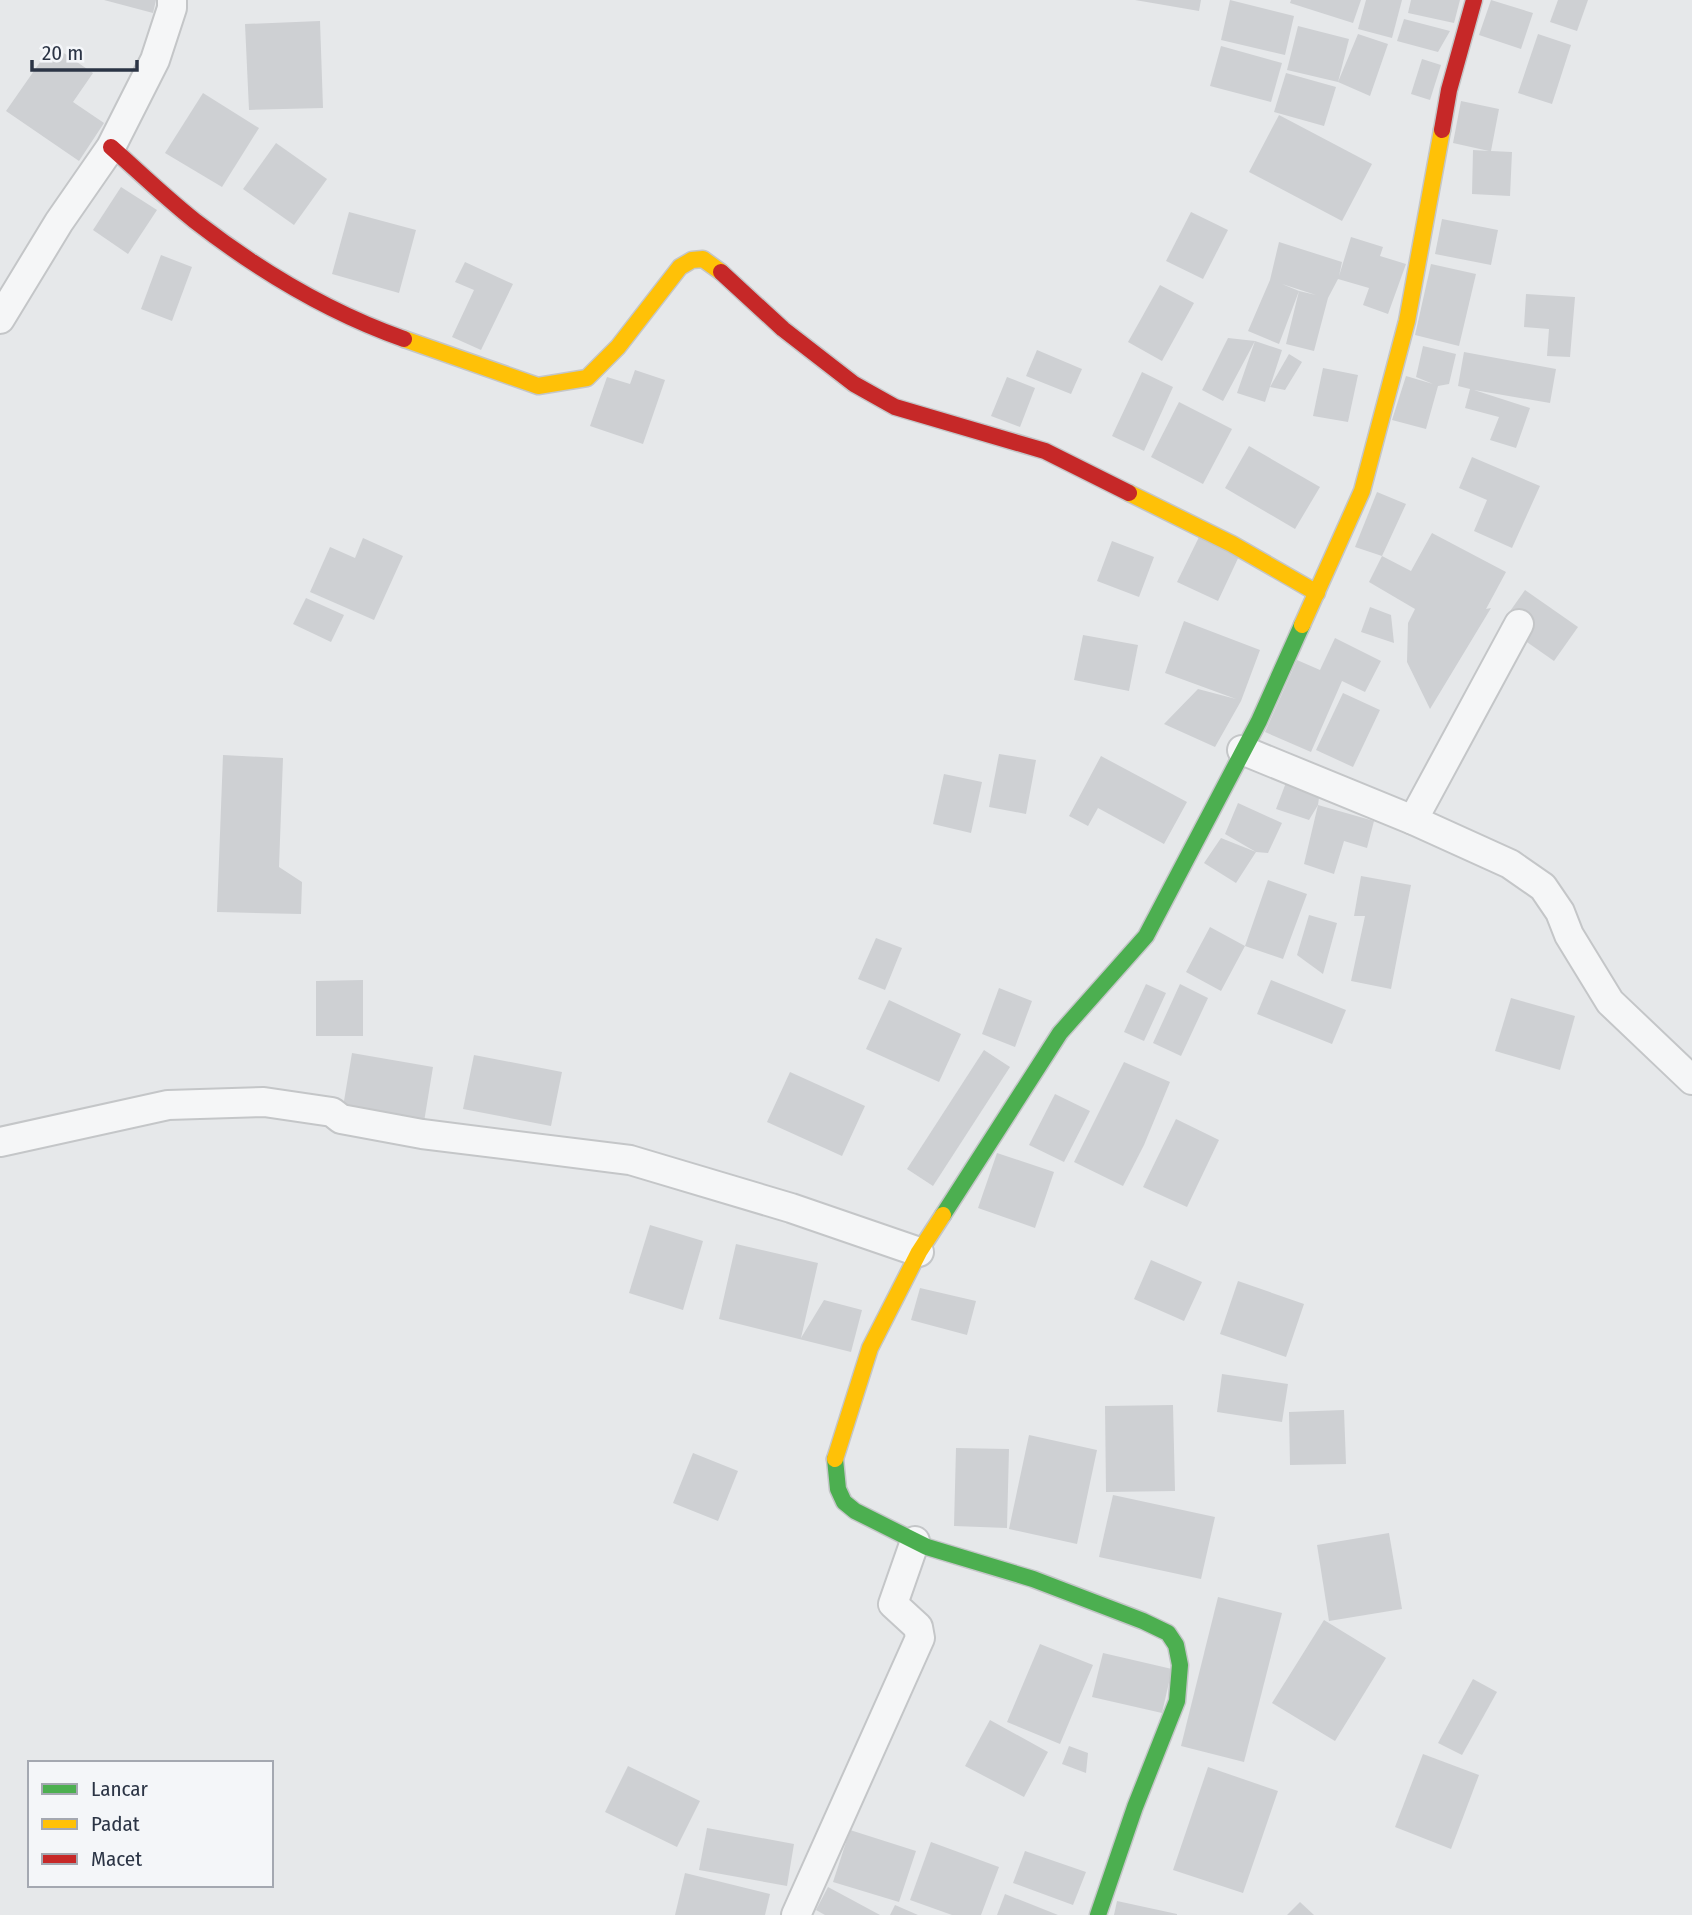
<svg xmlns="http://www.w3.org/2000/svg" width="1692" height="1915" font-family="'Fira Sans Condensed',sans-serif">
  <style>
    .building { fill: #ced0d3 }
    .lines { fill: none; stroke-linecap: round; stroke-linejoin: round }
    .street-casing { stroke: #c4c6c8; stroke-width: 32 }
    .fast-casing { stroke: #c4c6c8; stroke-width: 19 }
    .slow-casing { stroke: #c4c6c8; stroke-width: 19 }
    .jam-casing { stroke: #c4c6c8; stroke-width: 19 }
    .street { stroke: #f5f6f7; stroke-width: 28 }
    .fast { stroke: #4caf50; stroke-width: 16 }
    .slow { stroke: #ffc107; stroke-width: 16 }
    .jam { stroke: #c62828; stroke-width: 16 }
  </style>
  <rect width="100%" height="100%" fill="#e6e8ea"/>
  <g class="building">
    <polygon points="104,0 156,0 153,13"/>
    <polygon points="1135,0 1201,0 1199,11"/>
    <polygon points="1230,0 1294,16 1285,55 1221,40"/>
    <polygon points="1291,0 1361,0 1353,23 1290,3"/>
    <polygon points="1366,0 1402,0 1392,38 1358,29"/>
    <polygon points="1411,0 1460,0 1454,23 1408,13"/>
    <polygon points="1491,0 1533,13 1521,49 1479,35"/>
    <polygon points="1558,0 1588,0 1577,31 1550,22"/>
    <polygon points="1404,19 1450,31 1438,52 1397,41"/>
    <polygon points="320,21 323,108 249,110 245,24"/>
    <polygon points="1298,26 1349,39 1338,82 1358,34 1388,44 1370,96 1338,82 1287,70"/>
    <polygon points="1538,34 1571,45 1552,104 1518,93"/>
    <polygon points="52,45 93,73 73,102 104,123 79,161 6,111"/>
    <polygon points="1221,46 1282,63 1271,102 1210,86"/>
    <polygon points="1422,59 1441,65 1430,100 1411,94"/>
    <polygon points="1286,73 1336,87 1324,126 1274,112"/>
    <polygon points="203,93 259,128 222,187 165,153"/>
    <polygon points="1461,101 1499,109 1491,151 1512,152 1510,196 1472,194 1473,150 1489,151 1453,143"/>
    <polygon points="1279,115 1372,164 1342,221 1249,172"/>
    <polygon points="276,143 327,179 294,225 243,189"/>
    <polygon points="121,187 157,210 128,254 93,230"/>
    <polygon points="349,212 416,230 399,293 332,274"/>
    <polygon points="1191,212 1228,230 1203,279 1166,261"/>
    <polygon points="1442,219 1498,230 1491,265 1435,254"/>
    <polygon points="1351,237 1383,247 1380,256 1406,264 1388,314 1363,305 1369,288 1338,279 1328,298 1314,351 1286,344 1299,291 1316,295 1282,284 1299,291 1279,344 1248,331 1270,280 1279,242 1342,262 1339,276"/>
    <polygon points="161,255 192,267 172,321 141,309"/>
    <polygon points="465,262 513,284 481,350 452,337 474,290 455,282"/>
    <polygon points="1431,264 1476,274 1459,346 1415,335"/>
    <polygon points="1160,285 1194,303 1162,361 1128,342"/>
    <polygon points="1526,294 1575,297 1570,357 1547,356 1549,329 1524,327"/>
    <polygon points="1228,338 1255,341 1282,350 1265,402 1237,393 1255,341 1223,401 1202,390"/>
    <polygon points="1423,346 1456,354 1449,384 1438,386 1426,429 1392,420 1406,376 1433,384 1416,377"/>
    <polygon points="1037,350 1082,369 1071,394 1026,376"/>
    <polygon points="1464,352 1556,369 1550,403 1474,390 1530,408 1516,448 1490,440 1499,417 1465,408 1470,389 1458,386"/>
    <polygon points="1289,354 1302,362 1285,390 1270,387"/>
    <polygon points="1323,368 1358,375 1348,422 1313,416"/>
    <polygon points="635,370 665,380 643,444 590,426 607,377 630,384"/>
    <polygon points="1142,372 1173,387 1144,451 1112,436"/>
    <polygon points="1007,377 1035,388 1020,427 991,416"/>
    <polygon points="1179,402 1232,429 1203,484 1151,457"/>
    <polygon points="1249,446 1320,487 1295,529 1225,488"/>
    <polygon points="1472,457 1540,486 1512,548 1474,531 1487,500 1459,488"/>
    <polygon points="1377,492 1406,504 1382,556 1355,547"/>
    <polygon points="1432,533 1506,572 1486,609 1491,608 1430,709 1407,662 1408,623 1415,609 1369,582 1382,556 1411,571"/>
    <polygon points="1200,535 1240,554 1218,601 1177,582"/>
    <polygon points="363,538 403,556 374,620 310,592 330,547 355,558"/>
    <polygon points="1112,541 1154,557 1139,597 1097,581"/>
    <polygon points="1525,590 1578,627 1554,661 1501,624"/>
    <polygon points="306,598 344,615 331,642 293,624"/>
    <polygon points="1370,607 1391,615 1394,643 1361,632"/>
    <polygon points="1184,621 1260,650 1241,701 1215,747 1164,724 1198,689 1236,699 1165,673"/>
    <polygon points="1083,635 1138,645 1129,691 1074,680"/>
    <polygon points="1335,638 1381,661 1365,692 1342,681 1311,752 1265,732 1297,660 1320,670"/>
    <polygon points="1343,693 1380,710 1353,767 1316,750"/>
    <polygon points="999,754 1036,760 1026,814 989,807"/>
    <polygon points="223,755 283,758 279,867 302,882 301,914 217,912"/>
    <polygon points="1101,756 1187,802 1164,844 1098,808 1088,826 1069,816"/>
    <polygon points="1290,772 1321,783 1318,805 1309,820 1276,809"/>
    <polygon points="944,774 982,782 971,833 933,824"/>
    <polygon points="1238,803 1282,823 1268,853 1256,852 1236,883 1204,863 1221,838 1256,852 1225,834"/>
    <polygon points="1318,805 1374,821 1367,848 1344,841 1334,874 1304,864"/>
    <polygon points="1361,876 1411,885 1391,989 1351,981 1365,916 1354,916"/>
    <polygon points="1268,880 1307,894 1283,959 1245,946 1221,991 1186,972 1210,927 1245,946"/>
    <polygon points="1309,915 1337,923 1323,974 1297,955"/>
    <polygon points="876,938 902,948 885,990 858,979"/>
    <polygon points="363,980 363,1036 316,1036 316,981"/>
    <polygon points="1271,980 1346,1010 1332,1044 1257,1014"/>
    <polygon points="1146,984 1166,993 1144,1041 1124,1032"/>
    <polygon points="1180,984 1208,998 1181,1056 1153,1043"/>
    <polygon points="999,988 1032,1001 1015,1047 982,1034"/>
    <polygon points="1511,998 1575,1016 1560,1070 1495,1051"/>
    <polygon points="889,1000 961,1034 939,1082 866,1049"/>
    <polygon points="984,1050 1010,1067 933,1186 907,1169"/>
    <polygon points="352,1053 433,1067 422,1134 341,1119"/>
    <polygon points="474,1055 562,1072 551,1126 463,1109"/>
    <polygon points="1124,1062 1170,1082 1144,1145 1123,1186 1074,1162"/>
    <polygon points="790,1072 865,1106 842,1156 767,1122"/>
    <polygon points="1055,1094 1090,1111 1064,1162 1029,1145"/>
    <polygon points="1176,1119 1219,1140 1187,1207 1143,1187"/>
    <polygon points="997,1153 1054,1172 1035,1228 978,1208"/>
    <polygon points="650,1225 703,1241 683,1310 629,1293"/>
    <polygon points="736,1244 818,1263 801,1338 824,1300 862,1310 851,1352 719,1319"/>
    <polygon points="1151,1260 1202,1282 1184,1321 1134,1299"/>
    <polygon points="1238,1281 1304,1304 1286,1357 1220,1334"/>
    <polygon points="920,1288 976,1301 967,1335 911,1320"/>
    <polygon points="1222,1374 1288,1384 1282,1422 1217,1412"/>
    <polygon points="1173,1405 1175,1491 1106,1492 1105,1406"/>
    <polygon points="1344,1410 1346,1464 1290,1465 1289,1412"/>
    <polygon points="1029,1435 1097,1450 1077,1544 1009,1529"/>
    <polygon points="956,1448 1009,1449 1007,1528 954,1526"/>
    <polygon points="693,1453 738,1471 718,1521 673,1503"/>
    <polygon points="1113,1495 1215,1517 1201,1579 1099,1557"/>
    <polygon points="1389,1533 1402,1609 1329,1621 1317,1545"/>
    <polygon points="1218,1597 1282,1613 1244,1762 1181,1746"/>
    <polygon points="1324,1620 1386,1658 1335,1741 1272,1703"/>
    <polygon points="1040,1644 1093,1665 1060,1744 1007,1722"/>
    <polygon points="1103,1653 1172,1669 1162,1713 1092,1697"/>
    <polygon points="1473,1679 1497,1692 1462,1755 1438,1743"/>
    <polygon points="990,1720 1048,1752 1024,1797 965,1766"/>
    <polygon points="1069,1746 1088,1753 1086,1773 1062,1764"/>
    <polygon points="1423,1754 1479,1775 1451,1849 1395,1827"/>
    <polygon points="628,1766 700,1801 677,1847 605,1812"/>
    <polygon points="1208,1767 1278,1791 1243,1893 1173,1870"/>
    <polygon points="707,1828 794,1844 787,1886 699,1870"/>
    <polygon points="850,1830 916,1851 899,1902 833,1882"/>
    <polygon points="931,1842 999,1867 981,1915 952,1915 910,1900"/>
    <polygon points="1025,1851 1086,1872 1073,1905 1013,1883"/>
    <polygon points="685,1873 770,1894 765,1915 675,1915"/>
    <polygon points="828,1887 880,1915 825,1915 816,1910"/>
    <polygon points="1005,1894 1058,1915 997,1915"/>
    <polygon points="1117,1901 1177,1914 1177,1915 1114,1915"/>
    <polygon points="1300,1902 1314,1915 1287,1915"/>
    <polygon points="895,1905 918,1915 890,1915"/>
  </g>
  <g class="lines">
    <g class="street-casing">
      <g id="street">
        <polyline points="0,319 59,222 111,147 155,60 172,8 172,0"/>
        <polyline points="1242,750 1413,820 1510,864 1543,887 1560,912 1569,935 1610,1002 1692,1080"/>
        <polyline points="1413,820 1519,624"/>
        <polyline points="0,1142 168,1105 264,1102 332,1112 341,1119 422,1134 630,1160 791,1208 919,1252"/>
        <polyline points="796,1915 920,1638 918,1627 893,1604 915,1541"/>
      </g>
    </g>
    <g class="fast-casing">
      <g id="fast">
        <polyline points="943,1215 1060,1033 1146,936 1259,721 1302,625"/>
        <polyline points="835,1459 838,1489 844,1502 855,1511 927,1547 1033,1579 1143,1621 1168,1633 1176,1645 1180,1665 1177,1701 1135,1807 1098,1915"/>
      </g>
    </g>
    <g class="slow-casing">
      <g id="slow">
        <polyline points="404,339 538,386 587,378 618,347 680,267 692,260 703,259 721,272"/>
        <polyline points="1129,493 1232,544 1317,593"/>
        <polyline points="1302,625 1362,491 1407,321 1442,130"/>
        <polyline points="835,1459 870,1348 919,1252 943,1215"/>
      </g>
    </g>
    <g class="jam-casing">
      <g id="jam">
        <polyline points="1442,130 1449,90 1474,0"/>
        <path d="M 111,147 C 139,172 166,198 195,221 C 257,269 330,313 404,339"/>
        <polyline points="721,272 783,329 854,384 895,407 1045,451 1129,493"/>
      </g>
    </g>
    <use href="#street" class="street"/>
    <use href="#fast" class="fast"/>
    <use href="#slow" class="slow"/>
    <use href="#jam" class="jam"/>
  </g>
  <rect x="28" y="1761" width="245" height="126" fill="#f4f6f9" stroke="#a4a8b1" stroke-width="2"/>
  <rect x="42" y="1784" width="35" height="10" fill="#4caf50" stroke="#a4a8b1" stroke-width="2"/>
  <text x="91" y="1796" font-size="21" fill="#2b3445">Lancar</text>
  <rect x="42" y="1819" width="35" height="10" fill="#ffc107" stroke="#a4a8b1" stroke-width="2"/>
  <text x="91" y="1831" font-size="21" fill="#2b3445">Padat</text>
  <rect x="42" y="1854" width="35" height="10" fill="#c62828" stroke="#a4a8b1" stroke-width="2"/>
  <text x="91" y="1866" font-size="21" fill="#2b3445">Macet</text>
  <path d="M32 60v10h105v-10" fill="none" stroke="#2b3445" stroke-width="3.5"/>
  <text x="42" y="60" font-size="21" fill="#2b3445" stroke="#f4f6f9" stroke-width="5" paint-order="stroke">20 m</text>
</svg>
